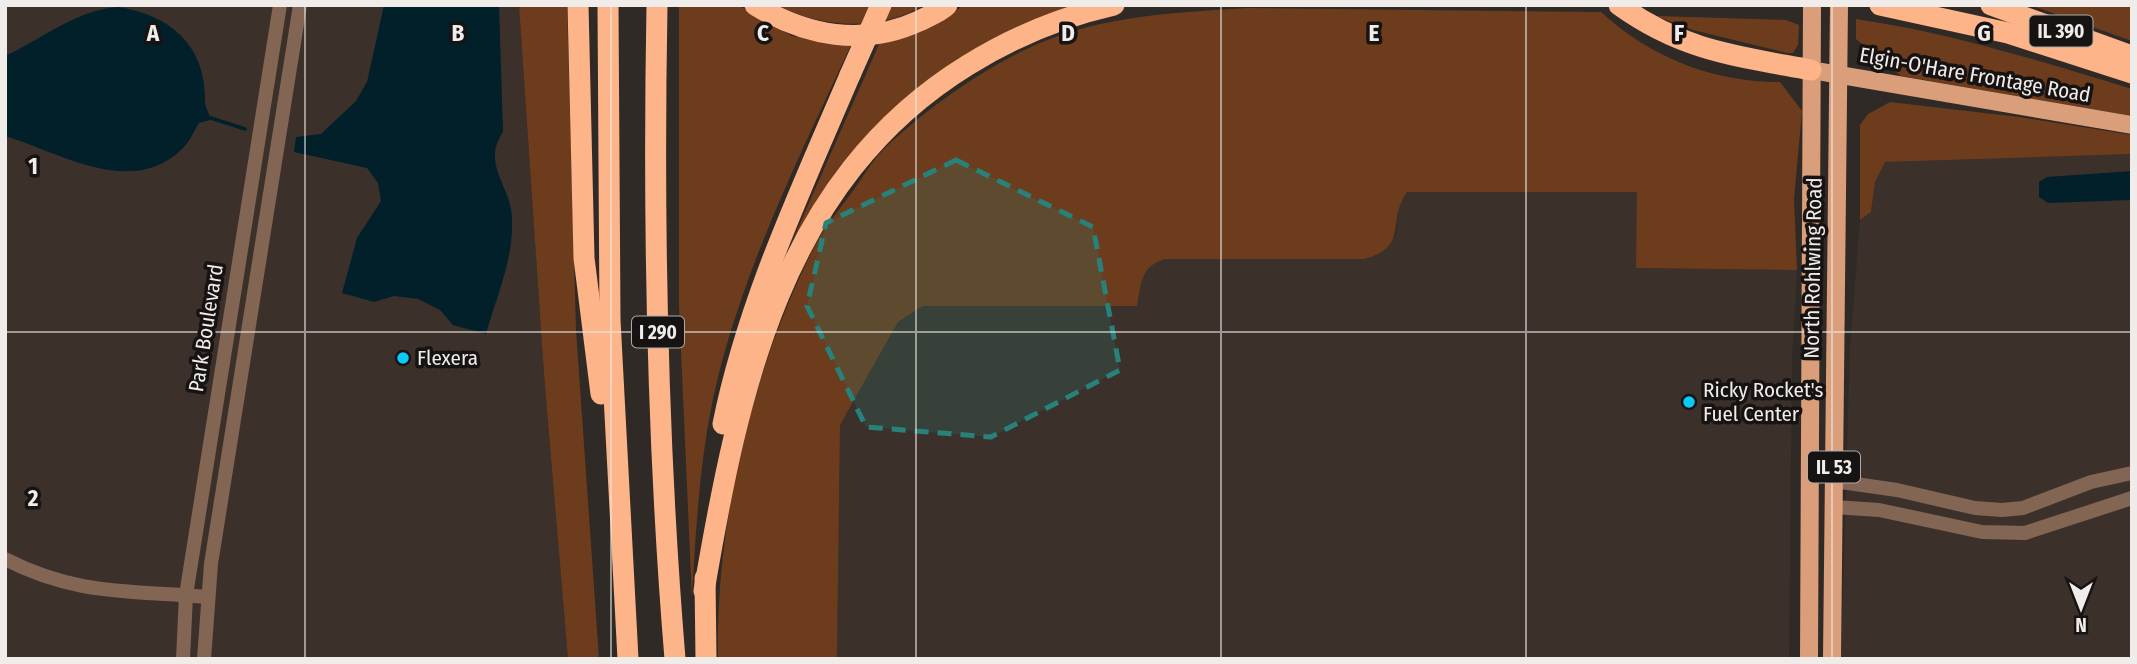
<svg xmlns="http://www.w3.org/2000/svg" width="2137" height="664" font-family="'Fira Sans Condensed',sans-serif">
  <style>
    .built { fill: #3c312a }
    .green { fill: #6c3c1d }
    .water { fill: #01202a }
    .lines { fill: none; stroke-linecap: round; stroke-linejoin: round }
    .stream { stroke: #01202a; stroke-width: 3.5 }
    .minor { stroke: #836554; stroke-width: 14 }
    .major { stroke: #da9e7a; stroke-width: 18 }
    .highway { stroke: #fdb488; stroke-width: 21 }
    .highway-bridge { stroke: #fdb488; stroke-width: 21 }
    .marked { fill: #26827a; fill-opacity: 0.2; stroke: #26827a; stroke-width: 5; stroke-dasharray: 14 9; stroke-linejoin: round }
    .grid { fill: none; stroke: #f0ecea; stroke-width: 2; stroke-opacity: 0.55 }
    .poi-dot { fill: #0acafa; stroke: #161312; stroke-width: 2.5 }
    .labels { text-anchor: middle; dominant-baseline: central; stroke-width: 7; stroke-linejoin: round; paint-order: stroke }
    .shield { fill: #161312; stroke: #afaba9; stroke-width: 2 }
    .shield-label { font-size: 19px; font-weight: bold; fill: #f0ecea }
    .street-label { font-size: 21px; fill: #f0ecea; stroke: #161312 }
    .poi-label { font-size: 21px; fill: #f0ecea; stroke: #161312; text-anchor: start }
    .grid-label { font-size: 23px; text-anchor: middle; font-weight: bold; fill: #f0ecea; stroke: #161312; stroke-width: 7; stroke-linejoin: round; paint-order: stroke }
  </style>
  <rect width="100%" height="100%" fill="#302a27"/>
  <g class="built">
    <polygon points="5,5 519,5 544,374 568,659 5,659"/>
    <polygon points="2132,154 2132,659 1841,659 1850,350 1860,220 1871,212 1875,182 1885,162"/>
    <polygon points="1406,192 1637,192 1637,268 1797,270 1792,357 1789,659 837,659 840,425 898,322 923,306 1136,306 1142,275 1152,263 1165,259 1364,259 1396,235 1399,202"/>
  </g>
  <g class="green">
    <polygon points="519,5 567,5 576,330 599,659 568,659 544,374"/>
    <path d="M 679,5 L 738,5 L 792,36 L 851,45 C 800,155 746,263 717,381 C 700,452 696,526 692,598 L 679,306 Z"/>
    <path d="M 777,5 L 924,5 C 881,32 820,28 777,5 Z"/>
    <path d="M 963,5 L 1074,5 C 943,50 856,126 790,246 L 880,42 L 951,15 Z"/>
    <polygon points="2030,5 2132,5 2132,41"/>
    <path d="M 1248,8 L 1601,12 C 1651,58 1713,82 1780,82 L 1802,111 L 1794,199 L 1797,270 L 1636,268 L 1637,192 L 1407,192 C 1386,221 1410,247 1364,259 L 1165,259 C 1141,266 1141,283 1137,306 L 923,306 L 898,322 L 840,425 L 837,659 L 718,659 C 715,521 754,362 818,240 C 827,223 841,208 852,192 C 862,179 871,162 883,150 C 926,108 994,60 1050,39 C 1113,15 1182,12 1248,8 Z"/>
    <polygon points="1656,16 1786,20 1799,25 1798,45 1793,53 1787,53 1693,30"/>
    <path d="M 1856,19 C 1951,33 2040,61 2132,89 L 2132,116 L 1901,76 L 1856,39 Z"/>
    <polygon points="1890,102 2019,117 2132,135 2132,154 1885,162 1875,182 1871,212 1860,220 1860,125 1868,114"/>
  </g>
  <g class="water">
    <path d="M 384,5 L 499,5 L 503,132 C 481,165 511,185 512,218 C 514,258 497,295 486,334 L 453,325 L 440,310 L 418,299 L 394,296 L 374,302 L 342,293 L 357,238 L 381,201 L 378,183 L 367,168 L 294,152 L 296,137 L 321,134 L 356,101 L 367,82 Z"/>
    <path d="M 118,7 C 170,15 206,45 205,101 C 205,109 211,114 210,120 L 199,123 C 193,132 190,142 181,150 C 130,198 59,152 5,136 L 5,56 C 42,39 76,10 118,7 Z"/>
    <polygon points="2132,171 2132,200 2048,203 2039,197 2039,182 2047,177"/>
  </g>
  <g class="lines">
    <polyline class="stream" points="211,118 245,129"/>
    <g class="minor">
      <polyline points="1834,481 1897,490 1975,508 2002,510 2023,508 2091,482 2132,473"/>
      <polyline points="1834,507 1879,510 1982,532 2025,533 2132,498"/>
      <path d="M 5,559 C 77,596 130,590 207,597"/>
      <polyline points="183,659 186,595 280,5"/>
      <polyline points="204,659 211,564 300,5"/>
    </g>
    <g class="major">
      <polyline points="1811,70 2132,125"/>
      <polyline points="1809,659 1812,5"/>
      <polyline points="1832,659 1839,5"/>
    </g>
    <g class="highway">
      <polyline points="578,5 584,258 601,394"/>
      <polyline points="608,5 610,320 628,659"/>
      <path d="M 657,5 C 653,223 657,442 675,659"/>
      <path d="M 755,5 C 806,36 863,47 919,21 C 929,16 940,12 947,5"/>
      <path d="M 1619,5 C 1683,51 1736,56 1811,70"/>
      <polyline points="1880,5 2008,33 2132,73"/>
      <polyline points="1991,5 2132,56"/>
      <path d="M 723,424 C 748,301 801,190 850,75"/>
      <polyline points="705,578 706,659"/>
      <path d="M 704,591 C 738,391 781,180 968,65 C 1013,37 1061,17 1114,5"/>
    </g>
    <polyline class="highway-bridge" points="850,75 881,5"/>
  </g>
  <path class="marked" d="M 956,160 L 1093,227 L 1120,370 L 991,437 L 866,427 L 807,306 L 826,223 Z"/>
  <path class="grid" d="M 305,5 L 305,659M 611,5 L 611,659M 916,5 L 916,659M 1221,5 L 1221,659M 1526,5 L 1526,659M 1832,5 L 1832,659M 5,332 L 2132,332"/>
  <g class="poi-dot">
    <circle cx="403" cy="358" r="7"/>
    <circle cx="1689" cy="402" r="7"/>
  </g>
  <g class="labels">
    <g class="shield">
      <rect x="2029.5" y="15.5" width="63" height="31" rx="5"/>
      <rect x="632" y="316.5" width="52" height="31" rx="5"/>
      <rect x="1808" y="451.5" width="52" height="31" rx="5"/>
    </g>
    <g class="shield-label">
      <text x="2061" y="31">IL 390</text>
      <text x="658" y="332">I 290</text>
      <text x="1834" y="467">IL 53</text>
    </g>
    <g class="street-label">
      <text transform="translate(1975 75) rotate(10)">Elgin-O'Hare Frontage Road</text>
      <text transform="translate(1813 268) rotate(-89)">North Rohlwing Road</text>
      <text transform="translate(206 328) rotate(-81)">Park Boulevard</text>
    </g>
    <g class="poi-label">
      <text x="417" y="358">Flexera</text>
      <text x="1703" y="390">Ricky Rocket's<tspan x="1703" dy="24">Fuel Center</tspan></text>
    </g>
  </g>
  <g class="grid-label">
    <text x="153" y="41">A</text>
    <text x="458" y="41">B</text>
    <text x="763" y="41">C</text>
    <text x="1068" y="41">D</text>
    <text x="1374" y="41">E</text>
    <text x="1679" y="41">F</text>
    <text x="1984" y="41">G</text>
    <text x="33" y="174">1</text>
    <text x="33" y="506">2</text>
  </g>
  <rect width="2137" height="664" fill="none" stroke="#f0ecea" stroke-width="14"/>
  <g transform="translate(2081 608) rotate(180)" stroke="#161312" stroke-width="5" paint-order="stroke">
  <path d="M0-5L12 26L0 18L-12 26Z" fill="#f0ecea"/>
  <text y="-10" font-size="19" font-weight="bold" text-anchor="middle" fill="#f0ecea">N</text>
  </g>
</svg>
